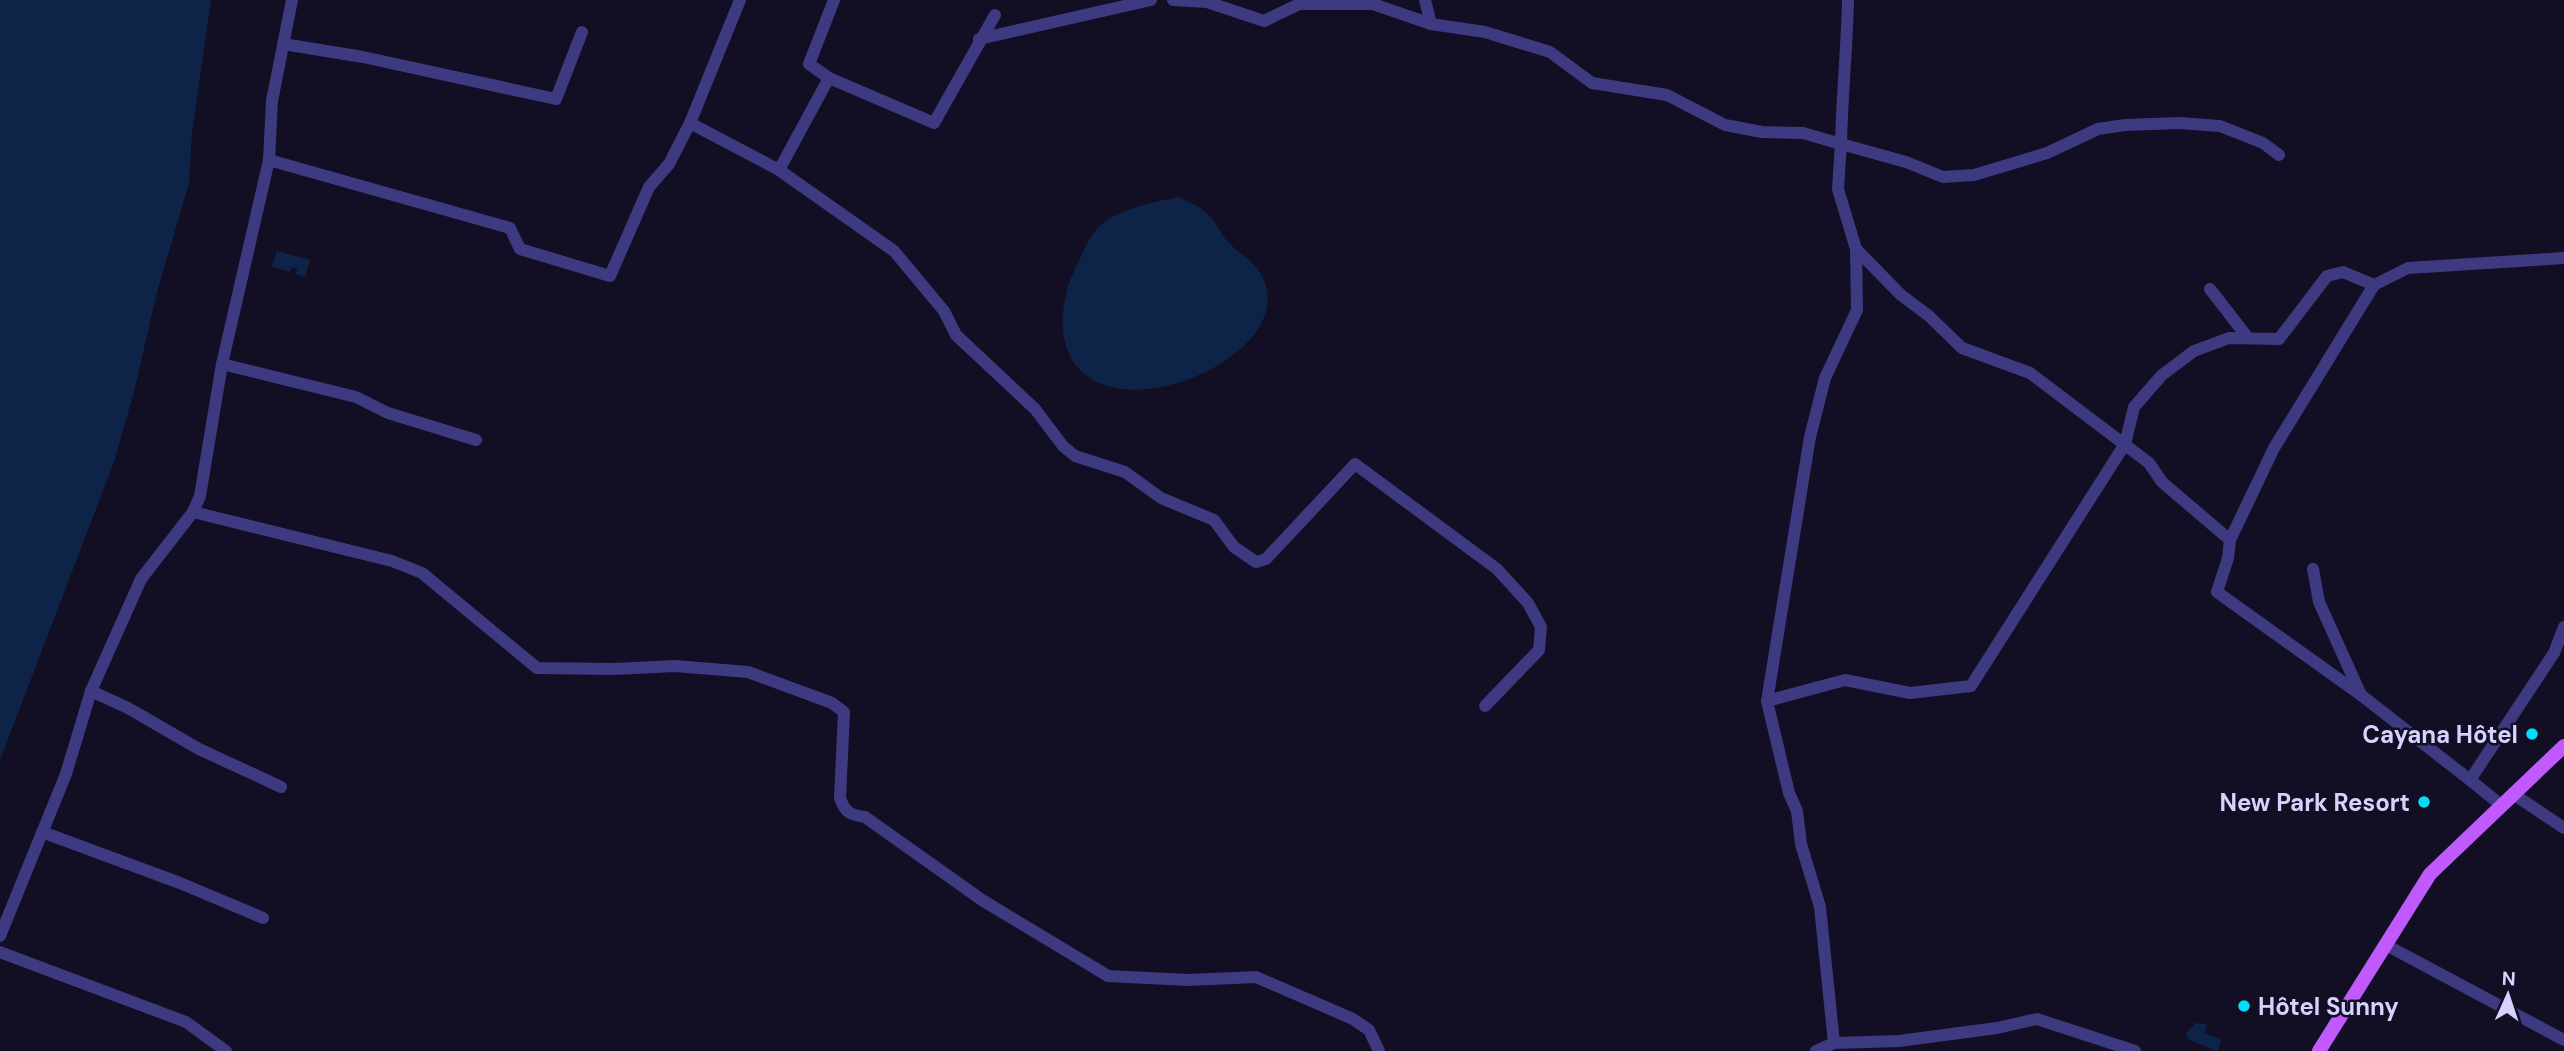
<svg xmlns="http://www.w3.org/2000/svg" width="2564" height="1051" font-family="'DM Sans',sans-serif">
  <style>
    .water { fill: #0d2448 }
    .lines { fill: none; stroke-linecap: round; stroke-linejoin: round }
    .minor { stroke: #3d3a81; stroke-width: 12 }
    .major { stroke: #c15afc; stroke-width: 14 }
    .poi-dot { fill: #04ddf7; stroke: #120e23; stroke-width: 2.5 }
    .labels { text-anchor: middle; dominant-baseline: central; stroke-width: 5; stroke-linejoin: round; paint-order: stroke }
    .poi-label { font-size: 24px; font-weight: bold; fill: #d7d1fe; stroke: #120e23; text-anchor: end }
  </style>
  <rect width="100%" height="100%" fill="#120e23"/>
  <g class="water">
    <polygon points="0,0 211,0 192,133 189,183 157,292 134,392 114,462 0,760"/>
    <path d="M 1179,197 C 1188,202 1200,206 1207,213 C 1216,221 1220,234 1229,243 C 1241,255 1253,260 1262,276 C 1306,359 1086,449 1064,338 C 1060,318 1065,290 1074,271 C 1081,258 1087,240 1097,229 C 1115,209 1154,202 1179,197 Z"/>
    <polygon points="277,251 310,260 305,277 296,274 297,269 292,267 290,272 272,267"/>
    <polygon points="2196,1023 2205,1024 2207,1026 2204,1033 2220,1039 2221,1043 2217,1051 2189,1040 2186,1033"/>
  </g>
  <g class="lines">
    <g class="minor">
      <polyline points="1173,0 1207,2 1264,21 1299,4 1373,4 1431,24 1485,32 1550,52 1592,83 1667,95 1725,125 1762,132 1803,133 1841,144 1838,189 1856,249 1857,310 1825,378 1810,437 1767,701 1845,680 1910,693 1971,686 2125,444 2134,407 2162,375 2194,351 2229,338 2279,339 2327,276 2343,272 2374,285 2408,268 2564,258"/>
      <polyline points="1425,0 1431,24"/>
      <path d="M 1848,0 C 1847,48 1842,95 1841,144 L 1906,162 L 1943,177 L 1974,175 L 2047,153 L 2098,129 L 2125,125 L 2179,123 L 2220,126 L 2263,143 L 2279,155"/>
      <polyline points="979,39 1151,0"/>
      <polyline points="283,44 363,57 556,99 582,32"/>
      <polyline points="829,78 809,64 834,0"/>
      <polyline points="690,123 779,170 829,78 934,123 995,15"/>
      <polyline points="269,160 510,228 520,249 610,276 649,187 669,164 690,123 740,0"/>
      <polyline points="779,170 894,251 944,311 956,335 1035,409 1063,446 1075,456 1125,472 1161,498 1214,520 1234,547 1256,562 1266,559 1355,464 1497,569 1528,603 1541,627 1539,650 1485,706"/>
      <polyline points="1856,249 1901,295 1929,316 1962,348 2030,373 2149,463 2162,482 2230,540 2228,558 2217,592 2361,695"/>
      <polyline points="2210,289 2248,338"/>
      <polyline points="222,364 356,397 388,413 476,440"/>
      <path d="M 193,512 L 392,561 L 422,573 L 537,668 L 614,669 L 675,666 L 748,672 L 832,703 L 844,712 L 840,798 C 845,813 851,815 865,817 L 982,900 L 1108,976 L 1188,980 L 1256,977 L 1353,1019 L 1369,1030 L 1379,1051"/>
      <polyline points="2230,540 2274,448 2374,285"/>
      <polyline points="2313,569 2319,602 2361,695 2470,780"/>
      <polyline points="91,691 128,708 199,749 281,787"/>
      <polyline points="1767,701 1789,793 1797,811 1801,844 1820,907 1834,1043"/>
      <polyline points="2513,794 2564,828"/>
      <polyline points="2501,805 2470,780 2554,653 2564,627"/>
      <polyline points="42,832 180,883 263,918"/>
      <polyline points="0,936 66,774 91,691 141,579 193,512 200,496 222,364 269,160 272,101 292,0"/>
      <polyline points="2386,945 2564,1040"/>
      <polyline points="0,952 186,1022 226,1051"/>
      <polyline points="1816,1051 1834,1043 1899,1041 1997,1028 2037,1019 2135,1051"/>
    </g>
    <polyline class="major" points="2319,1051 2430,874 2564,746"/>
  </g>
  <g class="poi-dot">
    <circle cx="2532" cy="734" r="7"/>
    <circle cx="2424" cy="802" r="7"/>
    <circle cx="2244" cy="1006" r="7"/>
  </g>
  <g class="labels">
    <g class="poi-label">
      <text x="2518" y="734">Cayana Hôtel</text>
      <text x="2410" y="802">New Park Resort</text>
      <text x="2258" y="1006" text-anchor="start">Hôtel Sunny</text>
    </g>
  </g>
  <g transform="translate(2508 995) rotate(3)" stroke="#120e23" stroke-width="5" paint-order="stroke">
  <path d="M0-5L12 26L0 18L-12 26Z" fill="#d7d1fe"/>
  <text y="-10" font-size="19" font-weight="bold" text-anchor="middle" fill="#d7d1fe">N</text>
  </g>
</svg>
